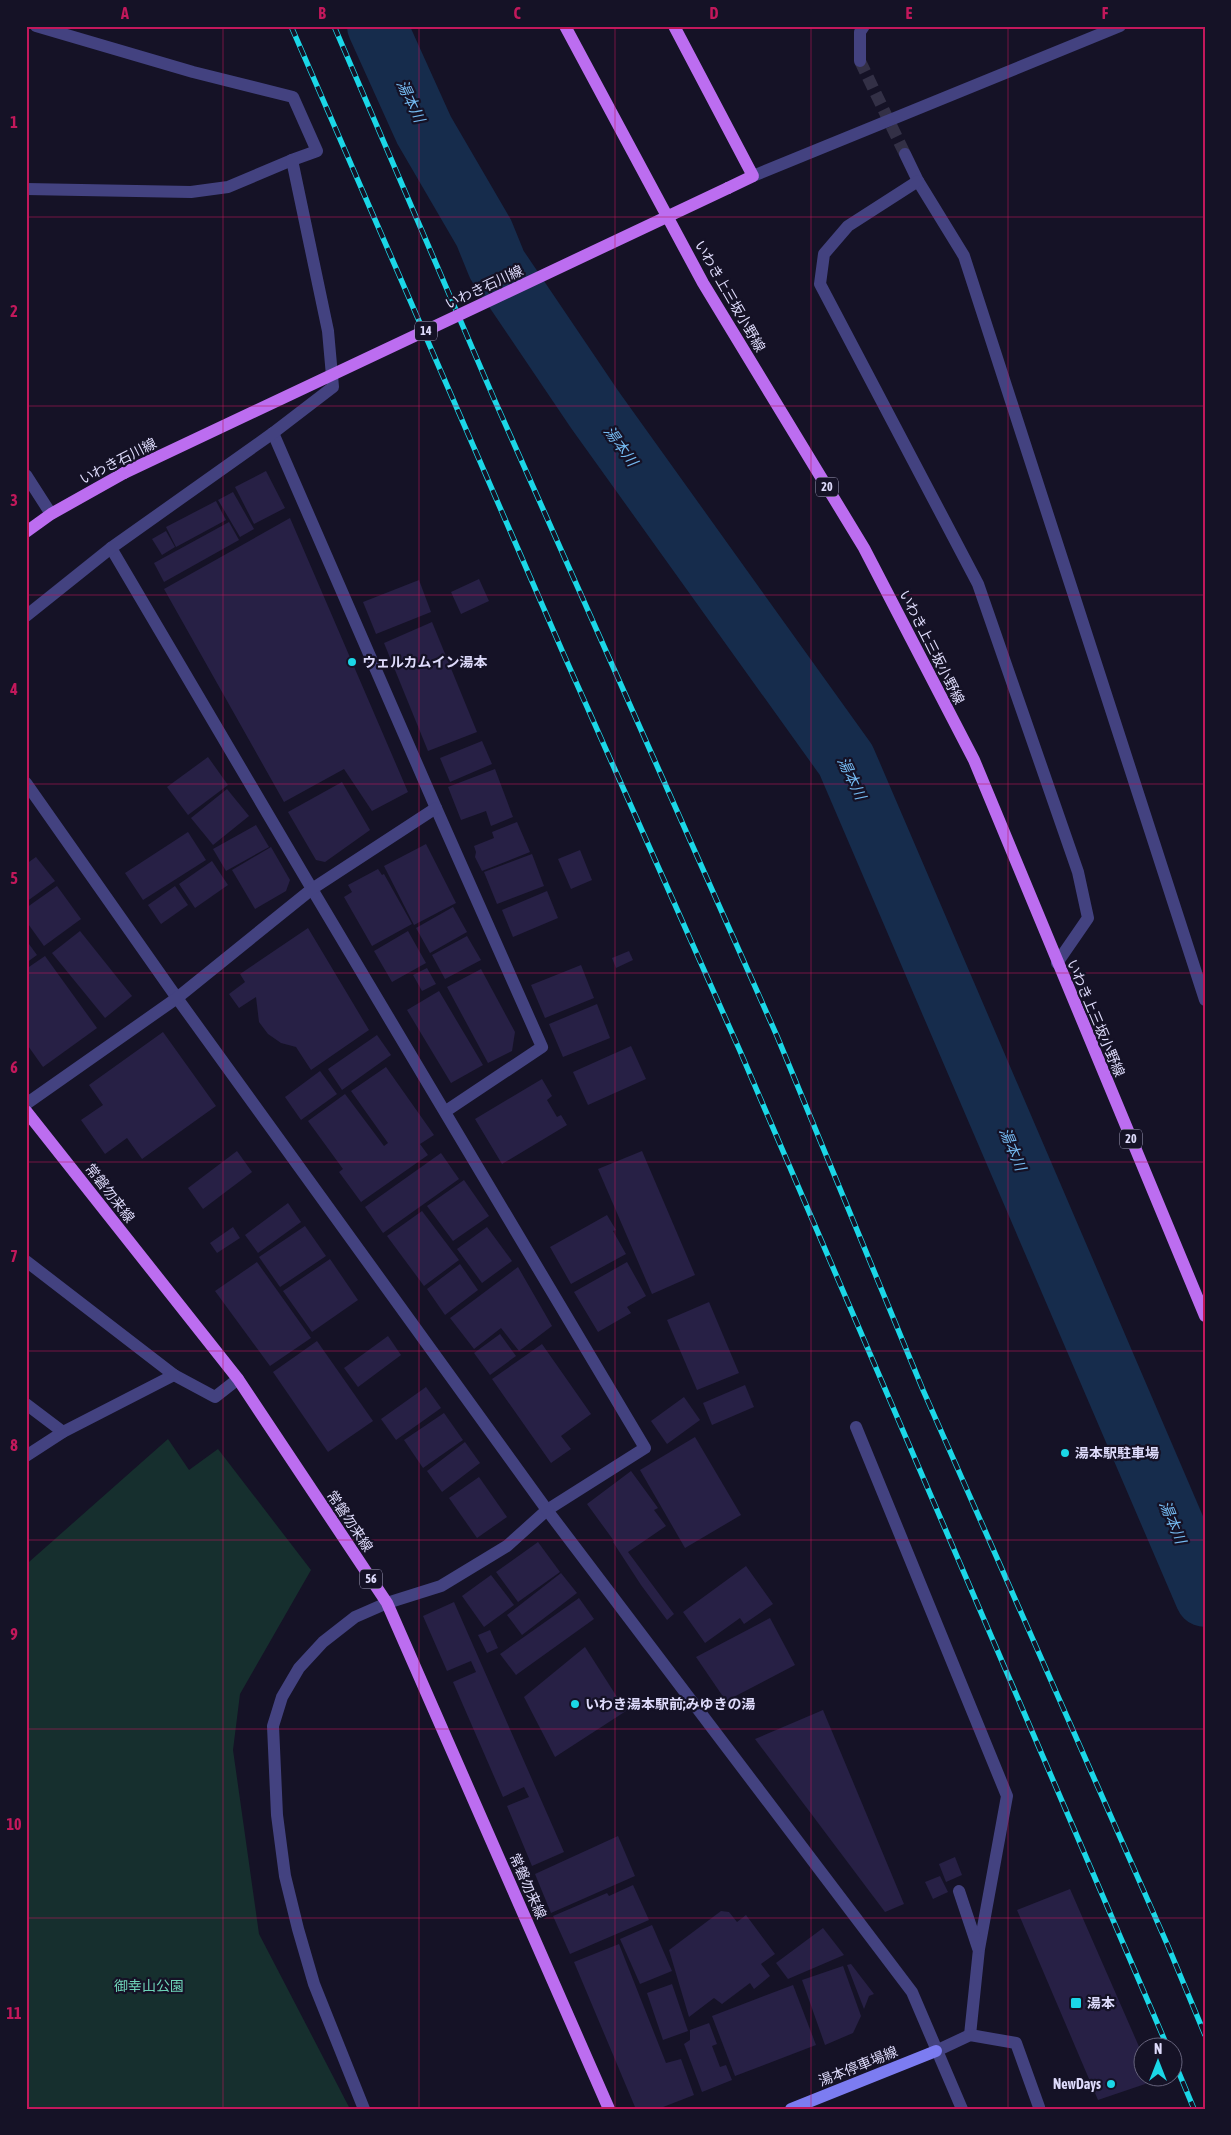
<svg xmlns="http://www.w3.org/2000/svg" width="1231" height="2135" font-family="'Asap Condensed','Noto Sans JP',sans-serif">
  <style>
    .green { fill: #162f2e }
    .lines { fill: none; stroke-linecap: round; stroke-linejoin: round }
    .river { stroke: #162c4c; stroke-width: 60 }
    .building { fill: #272045 }
    .minor-tunnel { stroke: #333046; stroke-width: 12; stroke-dasharray: 12 6; stroke-linecap: butt }
    .service { stroke: #434280; stroke-width: 12 }
    .minor { stroke: #434280; stroke-width: 12 }
    .tertiary { stroke: #434280; stroke-width: 12 }
    .secondary { stroke: #7c7cf1; stroke-width: 12 }
    .primary { stroke: #bc6df0; stroke-width: 12 }
    .rail-casing { stroke: #1bd7e7; stroke-width: 5.5 }
    .rail { stroke: #151226; stroke-width: 4; stroke-dasharray: 11; stroke-linecap: butt }
    .primary-bridge { stroke: #bc6df0; stroke-width: 12 }
    .grid { fill: none; stroke: #c2185b; stroke-width: 1; stroke-opacity: 0.55 }
    .poi-dot { fill: #1bd7e7; stroke: #151226; stroke-width: 2 }
    .labels { text-anchor: middle; dominant-baseline: central; stroke-width: 4.5; stroke-linejoin: round; paint-order: stroke }
    .shield { fill: #151226; stroke: #a29fbb; stroke-width: 1 }
    .shield-label { font-size: 12px; font-weight: bold; fill: #dedbfb }
    .street-label { font-size: 14px; fill: #dedbfb; stroke: #151226 }
    .poi-label { font-size: 14px; font-weight: bold; fill: #dedbfb; stroke: #151226; text-anchor: start }
    .park-label { font-size: 14px; fill: #6ed4b8; stroke: #151226 }
    .water-label { font-size: 15px; font-style: italic; fill: #74b9f0; stroke: #151226 }
    .neatline { fill: none; stroke: #c2185b; stroke-width: 2 }
    .grid-label { font-size: 16px; text-anchor: middle; font-weight: bold; fill: #c2185b }
  </style>
  <rect width="100%" height="100%" fill="#151226"/>
  <polygon class="green" points="168,1439 189,1470 218,1449 311,1570 240,1694 233,1750 259,1934 350,2109 26,2109 26,1567 29,1562"/>
  <g class="lines">
    <polyline class="river" points="377,26 424,130 484,233 497,265 595,410 846,760 1205,1597"/>
  </g>
  <g class="building">
    <polygon points="266,471 285,508 254,524 235,487"/>
    <polygon points="233,492 254,529 240,537 218,500"/>
    <polygon points="216,501 226,520 176,547 166,527"/>
    <polygon points="290,518 408,792 372,811 344,769 284,802 164,589"/>
    <polygon points="229,522 239,540 164,582 154,563"/>
    <polygon points="166,531 175,547 162,555 152,539"/>
    <polygon points="479,579 489,601 461,614 451,592"/>
    <polygon points="419,580 431,612 376,634 363,602"/>
    <polygon points="432,622 477,732 428,751 384,643"/>
    <polygon points="482,741 492,764 450,782 440,758"/>
    <polygon points="208,757 228,785 188,815 167,787"/>
    <polygon points="495,769 513,817 491,826 486,811 461,820 448,787"/>
    <polygon points="342,782 370,830 325,862 316,860 288,812"/>
    <polygon points="227,789 249,816 213,845 191,818"/>
    <polygon points="517,822 530,852 482,871 475,857 476,852 474,846 494,838 492,832"/>
    <polygon points="256,825 269,847 226,871 213,849"/>
    <polygon points="188,832 206,860 143,900 125,873"/>
    <polygon points="426,844 456,903 414,925 384,866"/>
    <polygon points="271,847 290,880 286,891 255,909 232,870"/>
    <polygon points="580,850 592,880 571,889 558,859"/>
    <polygon points="532,854 544,886 497,904 484,872"/>
    <polygon points="36,857 55,881 26,902 26,864"/>
    <polygon points="212,861 228,885 195,908 179,884"/>
    <polygon points="378,869 382,875 384,874 412,924 372,946 344,897 352,892 348,885"/>
    <polygon points="57,886 81,919 44,946 26,921 26,908"/>
    <polygon points="175,886 188,905 161,924 148,905"/>
    <polygon points="547,891 558,918 513,937 502,910"/>
    <polygon points="453,907 467,932 430,953 416,928"/>
    <polygon points="308,928 369,1030 311,1070 296,1047 281,1043 268,1034 259,1022 256,997 239,1008 229,994 245,982 240,974"/>
    <polygon points="80,931 132,996 105,1018 52,953"/>
    <polygon points="408,931 426,963 392,982 374,951"/>
    <polygon points="467,936 481,960 445,979 432,955"/>
    <polygon points="26,940 37,955 26,963"/>
    <polygon points="629,951 633,960 616,968 612,958"/>
    <polygon points="45,956 97,1028 43,1067 26,1043 26,969"/>
    <polygon points="581,965 594,998 545,1018 531,985"/>
    <polygon points="427,968 436,984 422,991 413,975"/>
    <polygon points="481,969 515,1032 512,1051 488,1063 447,987"/>
    <polygon points="439,991 483,1065 451,1083 407,1010"/>
    <polygon points="597,1004 610,1038 563,1057 549,1024"/>
    <polygon points="163,1032 216,1106 142,1159 127,1138 105,1154 81,1120 103,1105 89,1085"/>
    <polygon points="377,1035 391,1055 342,1090 328,1069"/>
    <polygon points="631,1046 646,1079 588,1105 573,1072"/>
    <polygon points="386,1067 434,1135 420,1144 428,1155 361,1202 339,1172 343,1169 308,1121 345,1094 384,1146 388,1143 351,1091"/>
    <polygon points="320,1071 337,1094 301,1120 285,1097"/>
    <polygon points="542,1079 552,1096 547,1100 557,1117 561,1115 567,1125 502,1164 475,1119"/>
    <polygon points="237,1151 252,1172 203,1209 188,1188"/>
    <polygon points="642,1151 695,1275 652,1294 598,1169"/>
    <polygon points="441,1153 459,1179 383,1233 365,1207"/>
    <polygon points="464,1180 489,1216 453,1241 427,1206"/>
    <polygon points="288,1203 301,1222 258,1253 245,1235"/>
    <polygon points="422,1211 459,1260 424,1286 387,1236"/>
    <polygon points="607,1215 616,1230 613,1231 626,1254 571,1284 550,1247"/>
    <polygon points="305,1226 326,1256 280,1287 259,1257"/>
    <polygon points="233,1227 240,1238 217,1253 210,1243"/>
    <polygon points="487,1227 512,1261 482,1283 457,1249"/>
    <polygon points="330,1259 358,1300 312,1332 283,1291"/>
    <polygon points="257,1262 311,1338 270,1366 215,1291"/>
    <polygon points="627,1262 646,1296 627,1307 631,1313 598,1332 574,1292"/>
    <polygon points="460,1264 478,1290 445,1315 427,1289"/>
    <polygon points="518,1267 552,1326 519,1351 501,1328 474,1349 450,1318"/>
    <polygon points="709,1302 739,1373 697,1390 667,1320"/>
    <polygon points="500,1334 516,1356 490,1375 474,1353"/>
    <polygon points="388,1336 401,1355 358,1387 344,1368"/>
    <polygon points="317,1341 373,1421 328,1452 273,1372"/>
    <polygon points="542,1344 591,1414 561,1436 571,1449 551,1463 492,1379"/>
    <polygon points="745,1385 754,1407 712,1425 703,1403"/>
    <polygon points="426,1387 441,1408 396,1440 381,1419"/>
    <polygon points="684,1397 700,1420 667,1444 651,1421"/>
    <polygon points="444,1413 463,1440 423,1468 404,1440"/>
    <polygon points="695,1437 741,1515 685,1548 640,1470"/>
    <polygon points="465,1442 480,1463 442,1492 427,1471"/>
    <polygon points="631,1471 658,1508 654,1510 666,1526 628,1552 674,1614 667,1620 641,1585 613,1542 614,1541 587,1504"/>
    <polygon points="479,1477 507,1517 477,1538 449,1498"/>
    <polygon points="538,1542 560,1572 518,1602 496,1572"/>
    <polygon points="746,1566 773,1604 744,1624 740,1618 705,1643 683,1612"/>
    <polygon points="561,1573 577,1593 522,1635 507,1615"/>
    <polygon points="491,1575 514,1605 484,1627 462,1596"/>
    <polygon points="579,1598 594,1619 516,1675 500,1654"/>
    <polygon points="454,1602 564,1852 532,1866 507,1806 529,1797 524,1787 503,1797 453,1682 476,1672 471,1661 447,1671 423,1616"/>
    <polygon points="770,1618 795,1665 726,1701 696,1657"/>
    <polygon points="490,1630 498,1648 487,1653 478,1635"/>
    <polygon points="585,1647 626,1711 555,1757 524,1697"/>
    <polygon points="823,1710 904,1904 885,1912 755,1739"/>
    <polygon points="618,1836 635,1876 551,1913 535,1874"/>
    <polygon points="955,1857 962,1875 946,1882 939,1864"/>
    <polygon points="940,1876 948,1892 933,1899 925,1882"/>
    <polygon points="633,1885 649,1920 570,1954 553,1916 607,1893 609,1896"/>
    <polygon points="1070,1889 1144,2058 1144,2078 1152,2078 1154,2081 1098,2100 1017,1910"/>
    <polygon points="721,1911 729,1912 737,1922 746,1915 775,1954 761,1964 770,1976 754,1989 750,1983 722,2004 714,1998 689,2017 669,1950"/>
    <polygon points="652,1925 672,1971 640,1984 620,1939"/>
    <polygon points="823,1928 844,1955 788,1979 776,1963"/>
    <polygon points="619,1944 666,2063 681,2059 694,2095 658,2109 635,2107 574,1962"/>
    <polygon points="851,1964 874,1994 869,1996 864,2009 847,1965"/>
    <polygon points="843,1966 861,2016 853,2033 825,2045 802,1980"/>
    <polygon points="672,1984 688,2031 663,2040 647,1993"/>
    <polygon points="793,1985 816,2045 735,2076 712,2016"/>
    <polygon points="709,2023 717,2044 712,2046 720,2067 726,2065 732,2080 702,2092 684,2044 690,2040 690,2030"/>
  </g>
  <g class="lines">
    <polyline class="minor-tunnel" points="860,61 905,154"/>
    <g class="service">
      <polyline points="856,1427 1007,1796 979,1949 970,2035"/>
      <polyline points="959,1891 978,1948"/>
      <polyline points="936,2051 970,2035 1016,2043 1039,2107 1038,2109"/>
    </g>
    <g class="minor">
      <polyline points="860,61 860,32 864,26"/>
      <polyline points="905,154 918,181 964,256 1205,1000"/>
      <polyline points="918,181 848,226 824,254 820,284 978,584 1078,872 1088,918 1057,963"/>
      <polyline points="26,189 191,192 228,187 292,160"/>
      <polyline points="273,433 436,808 542,1047 446,1111"/>
      <polyline points="26,475 51,514"/>
      <polyline points="111,548 312,889 645,1448 547,1510 507,1546 441,1586 387,1603 355,1617 323,1642 299,1668 282,1697 273,1726 277,1815 285,1876 298,1929 314,1984 364,2109"/>
      <polyline points="26,616 111,548 273,433 333,387 328,331 292,160 317,151 293,97 193,72 36,26"/>
      <polyline points="26,783 177,998 547,1510 912,1992 962,2109"/>
      <polyline points="26,1104 177,998 312,889 436,808"/>
      <polyline points="26,1261 174,1375 215,1397 238,1379"/>
      <polyline points="26,1404 63,1432"/>
      <polyline points="26,1456 63,1432 174,1375"/>
    </g>
    <polyline class="tertiary" points="753,176 1120,26"/>
    <polyline class="secondary" points="791,2109 936,2051"/>
    <g class="primary">
      <polyline points="565,26 703,283 864,548 974,760 1205,1316"/>
      <polyline points="674,26 753,176 728,188"/>
      <polyline points="26,532 51,514 124,473"/>
      <polyline points="26,1111 238,1379 387,1603 609,2109"/>
    </g>
    <g class="rail-casing">
      <g id="rail">
        <polyline points="291,26 564,655 740,1051 1168,2048"/>
        <polyline points="334,26 495,401 777,1036 923,1390 1168,1946 1205,2035"/>
        <polyline points="1174,2061 1194,2109"/>
      </g>
    </g>
    <use href="#rail" class="rail"/>
    <polyline class="primary-bridge" points="124,473 728,188"/>
  </g>
  <path class="grid" d="M 223,26 L 223,2109M 419,26 L 419,2109M 615,26 L 615,2109M 811,26 L 811,2109M 1008,26 L 1008,2109M 26,217 L 1205,217M 26,406 L 1205,406M 26,595 L 1205,595M 26,784 L 1205,784M 26,973 L 1205,973M 26,1162 L 1205,1162M 26,1351 L 1205,1351M 26,1540 L 1205,1540M 26,1729 L 1205,1729M 26,1918 L 1205,1918"/>
  <g class="poi-dot">
    <circle cx="352" cy="662" r="5"/>
    <circle cx="1065" cy="1453" r="5"/>
    <circle cx="575" cy="1704" r="5"/>
    <rect x="1070" y="1997" width="12" height="12" rx="2.5"/>
    <circle cx="1111" cy="2084" r="5"/>
  </g>
  <g class="labels">
    <g class="shield">
      <rect x="415" y="321.5" width="22" height="19" rx="4"/>
      <rect x="816" y="477.5" width="22" height="19" rx="4"/>
      <rect x="1120" y="1129.5" width="22" height="19" rx="4"/>
      <rect x="360" y="1569.5" width="22" height="19" rx="4"/>
    </g>
    <g class="shield-label">
      <text x="426" y="331">14</text>
      <text x="827" y="487">20</text>
      <text x="1131" y="1139">20</text>
      <text x="371" y="1579">56</text>
    </g>
    <g class="street-label">
      <text transform="translate(484 287) rotate(-25)">いわき石川線</text>
      <text transform="translate(730 296) rotate(60)">いわき上三坂小野線</text>
      <text transform="translate(118 461) rotate(-27)">いわき石川線</text>
      <text transform="translate(932 647) rotate(63)">いわき上三坂小野線</text>
      <text transform="translate(1096 1018) rotate(67)">いわき上三坂小野線</text>
      <text transform="translate(110 1193) rotate(52)">常磐勿来線</text>
      <text transform="translate(350 1521) rotate(56)">常磐勿来線</text>
      <text transform="translate(528 1886) rotate(66)">常磐勿来線</text>
      <text transform="translate(858 2066) rotate(-22)">湯本停車場線</text>
    </g>
    <g class="poi-label">
      <text x="362" y="662">ウェルカムイン湯本</text>
      <text x="1075" y="1453">湯本駅駐車場</text>
      <text x="585" y="1704">いわき湯本駅前;みゆきの湯</text>
      <text x="1087" y="2003">湯本</text>
      <text x="1101" y="2084" text-anchor="end">NewDays</text>
    </g>
    <g class="park-label">
      <text x="149" y="1986">御幸山公園</text>
    </g>
    <g class="water-label">
      <text transform="translate(411 101) rotate(65)">湯本川</text>
      <text transform="translate(621 446) rotate(54)">湯本川</text>
      <text transform="translate(852 778) rotate(64)">湯本川</text>
      <text transform="translate(1013 1149) rotate(67)">湯本川</text>
      <text transform="translate(1173 1522) rotate(67)">湯本川</text>
    </g>
  </g>
  <rect width="1231" height="2135" fill="none" stroke="#151226" stroke-width="55"/>
  <g transform="translate(1158 2062)"><circle r="24" fill="#151226" stroke="#65627b"/>
  <path d="M0-4L9 19L0 12L-9 19Z" fill="#1bd7e7"/>
  <text y="-8" font-size="14" font-weight="bold" text-anchor="middle" fill="#dedbfb">N</text>
  </g>
  <rect x="28" y="28" width="1176" height="2080" class="neatline"/>
  <g class="grid-label">
    <text x="125" y="19">A</text>
    <text x="322" y="19">B</text>
    <text x="517" y="19">C</text>
    <text x="714" y="19">D</text>
    <text x="909" y="19">E</text>
    <text x="1105" y="19">F</text>
    <text x="14" y="128">1</text>
    <text x="14" y="317">2</text>
    <text x="14" y="506">3</text>
    <text x="14" y="695">4</text>
    <text x="14" y="884">5</text>
    <text x="14" y="1073">6</text>
    <text x="14" y="1262">7</text>
    <text x="14" y="1451">8</text>
    <text x="14" y="1640">9</text>
    <text x="14" y="1830">10</text>
    <text x="14" y="2019">11</text>
  </g>
</svg>
